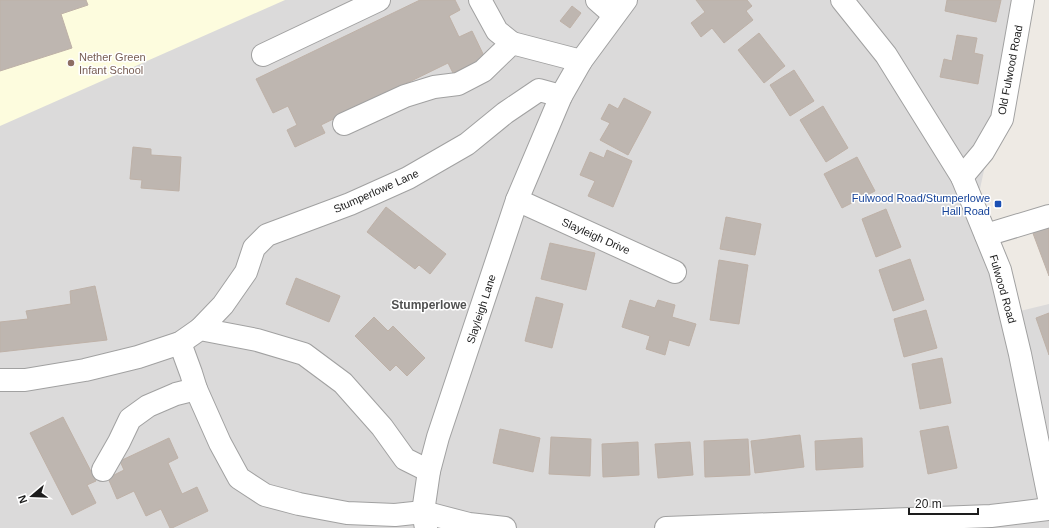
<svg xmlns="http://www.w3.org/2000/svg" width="1049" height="528" font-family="Helvetica,sans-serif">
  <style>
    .residential { fill: #dbdada }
    .education { fill: #fdfcde }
    .building { fill: #beb6b0; stroke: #beb1a7 }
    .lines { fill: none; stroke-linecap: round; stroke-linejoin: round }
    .minor-casing { stroke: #a1a1a1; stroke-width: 24 }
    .minor { stroke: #fff; stroke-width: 22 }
    .education-dot { fill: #8d6e63; stroke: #fff; stroke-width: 1.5 }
    .transit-dot { fill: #1a4fb4; stroke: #fff; stroke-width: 1.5 }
    .labels { text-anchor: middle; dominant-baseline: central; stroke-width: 3; stroke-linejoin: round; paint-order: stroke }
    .education-label { font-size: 11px; fill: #785e54; stroke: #fff; text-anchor: start }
    .street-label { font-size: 11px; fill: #1d1d1d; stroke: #fff }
    .transit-label { font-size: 11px; fill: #164399; stroke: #fff; text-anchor: end }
    .neighbourhood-label { font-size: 12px; font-weight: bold; fill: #505050; stroke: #fff }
  </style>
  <rect width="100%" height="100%" fill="#eeeae4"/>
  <polygon class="residential" points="0,0 1021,0 978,198 1008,314 1049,304 1049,528 0,528"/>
  <polygon class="education" points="0,0 285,0 0,126"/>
  <g class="building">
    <polygon points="0,0 86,0 88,5 61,14 72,48 0,71"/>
    <polygon points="420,0 455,0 460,10 449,16 459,37 472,31 485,58 453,73 448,63 321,125 325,133 295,147 287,130 297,125 288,106 273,113 256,79"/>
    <polygon points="696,0 747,0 752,6 746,11 753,20 724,43 712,28 701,37 691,23 705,12"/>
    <polygon points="947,0 1001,0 996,22 945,11"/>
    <polygon points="572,6 581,13 570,28 560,21"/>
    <polygon points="759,33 785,66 764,83 738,50"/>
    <polygon points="957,35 977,38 974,53 983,55 978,84 940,77 944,59 952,61"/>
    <polygon points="794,70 814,101 790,116 770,85"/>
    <polygon points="624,98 651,112 628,155 600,140 610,123 601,119 609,104 618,109"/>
    <polygon points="823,106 848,148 826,162 800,120"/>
    <polygon points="133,147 151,149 151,155 181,157 179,191 141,188 142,180 130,179"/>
    <polygon points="607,150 632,161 613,207 588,196 595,181 580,175 590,152 604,158"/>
    <polygon points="857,157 875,191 842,208 824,174"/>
    <polygon points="386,207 446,254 430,274 419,265 415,269 367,232"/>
    <polygon points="886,209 901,247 876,257 862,219"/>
    <polygon points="726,217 761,224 755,255 720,249"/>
    <polygon points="1049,222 1049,276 1031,228"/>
    <polygon points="550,243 595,253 586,290 541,279"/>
    <polygon points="910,259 924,300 893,311 879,270"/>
    <polygon points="719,260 748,265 739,324 710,320"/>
    <polygon points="296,278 340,296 329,322 286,304"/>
    <polygon points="95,286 107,340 0,352 0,322 28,319 26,311 71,304 70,291"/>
    <polygon points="536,297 563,304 552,348 525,341"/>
    <polygon points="630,300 655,308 658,300 675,305 672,317 696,324 689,346 669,340 665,355 646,349 650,336 622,327"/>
    <polygon points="926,310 937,348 904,357 894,319"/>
    <polygon points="1049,313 1049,355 1036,318"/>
    <polygon points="374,317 388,331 393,326 425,358 407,376 396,365 390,371 355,336"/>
    <polygon points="942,358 951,403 920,409 912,364"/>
    <polygon points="63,417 96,481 87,485 96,503 72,515 30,433"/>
    <polygon points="948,426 957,468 928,474 920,431"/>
    <polygon points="500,429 540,438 533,472 493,463"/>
    <polygon points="800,435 804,467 755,473 751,441"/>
    <polygon points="551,437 591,439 590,476 549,474"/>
    <polygon points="169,438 178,458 168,463 182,494 197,487 208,511 172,528 170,528 161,509 146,516 134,491 117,499 108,478 124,470 120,461"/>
    <polygon points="862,438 863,467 816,470 815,441"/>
    <polygon points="748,439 750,475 705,477 704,441"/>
    <polygon points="638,442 639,475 603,477 602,444"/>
    <polygon points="690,442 693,475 658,478 655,444"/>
  </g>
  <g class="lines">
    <g class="minor-casing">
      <g id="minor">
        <polyline points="480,0 497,31 512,43"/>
        <polyline points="597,0 614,15"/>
        <polyline points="842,0 886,55 962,177 1000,270 1020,354 1049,498"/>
        <polyline points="263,55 379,0"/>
        <polyline points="344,124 405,96 434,87 458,84 483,71 512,43 581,61"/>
        <polyline points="962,177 983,152 1002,119 1023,0"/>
        <polyline points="517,200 675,272"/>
        <polyline points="986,235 1049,216"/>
        <polyline points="200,329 223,305 246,272 254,248 267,235 350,204 408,178 467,144 505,113 539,90 561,96"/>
        <polyline points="180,343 191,373 196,389 220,443 239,478 265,495 299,504 347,513 395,515 423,512 469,524 505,528"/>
        <polyline points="0,380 25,380 85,370 138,357 180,343 200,329 257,340 304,354 343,383 382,427 405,459 429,471"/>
        <polyline points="103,470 119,442 130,419 148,406 176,394 196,389"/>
        <polyline points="426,528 423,512 429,471 438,437 517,200 561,96 581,61 626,0"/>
        <polyline points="666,528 991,516 1049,509"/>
      </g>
    </g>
    <use href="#minor" class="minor"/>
  </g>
  <circle class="education-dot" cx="71" cy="63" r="4"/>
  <rect class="transit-dot" x="994" y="200" width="8" height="8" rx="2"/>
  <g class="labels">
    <g class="education-label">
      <text x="79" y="57">Nether Green<tspan x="79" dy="13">Infant School</tspan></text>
    </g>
    <g class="street-label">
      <text transform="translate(1010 70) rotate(-79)">Old Fulwood Road</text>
      <text transform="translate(376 191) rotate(-24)">Stumperlowe Lane</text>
      <text transform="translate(596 236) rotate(24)">Slayleigh Drive</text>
      <text transform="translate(1003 289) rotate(74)">Fulwood Road</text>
      <text transform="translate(481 309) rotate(-72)">Slayleigh Lane</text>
    </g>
    <g class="transit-label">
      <text x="990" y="198">Fulwood Road/Stumperlowe<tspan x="990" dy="13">Hall Road</tspan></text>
    </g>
    <g class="neighbourhood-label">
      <text x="429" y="305">Stumperlowe</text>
    </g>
  </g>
  <g transform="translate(32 496) rotate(251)" stroke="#ffffff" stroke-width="3" paint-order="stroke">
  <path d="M0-3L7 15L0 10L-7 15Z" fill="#1d1d1d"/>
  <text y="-6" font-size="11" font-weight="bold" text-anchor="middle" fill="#1d1d1d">N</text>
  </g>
  <path d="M909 508v6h69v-6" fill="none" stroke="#1d1d1d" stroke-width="2"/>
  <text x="915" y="508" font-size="12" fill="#1d1d1d" stroke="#ffffff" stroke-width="3" paint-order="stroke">20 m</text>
</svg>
